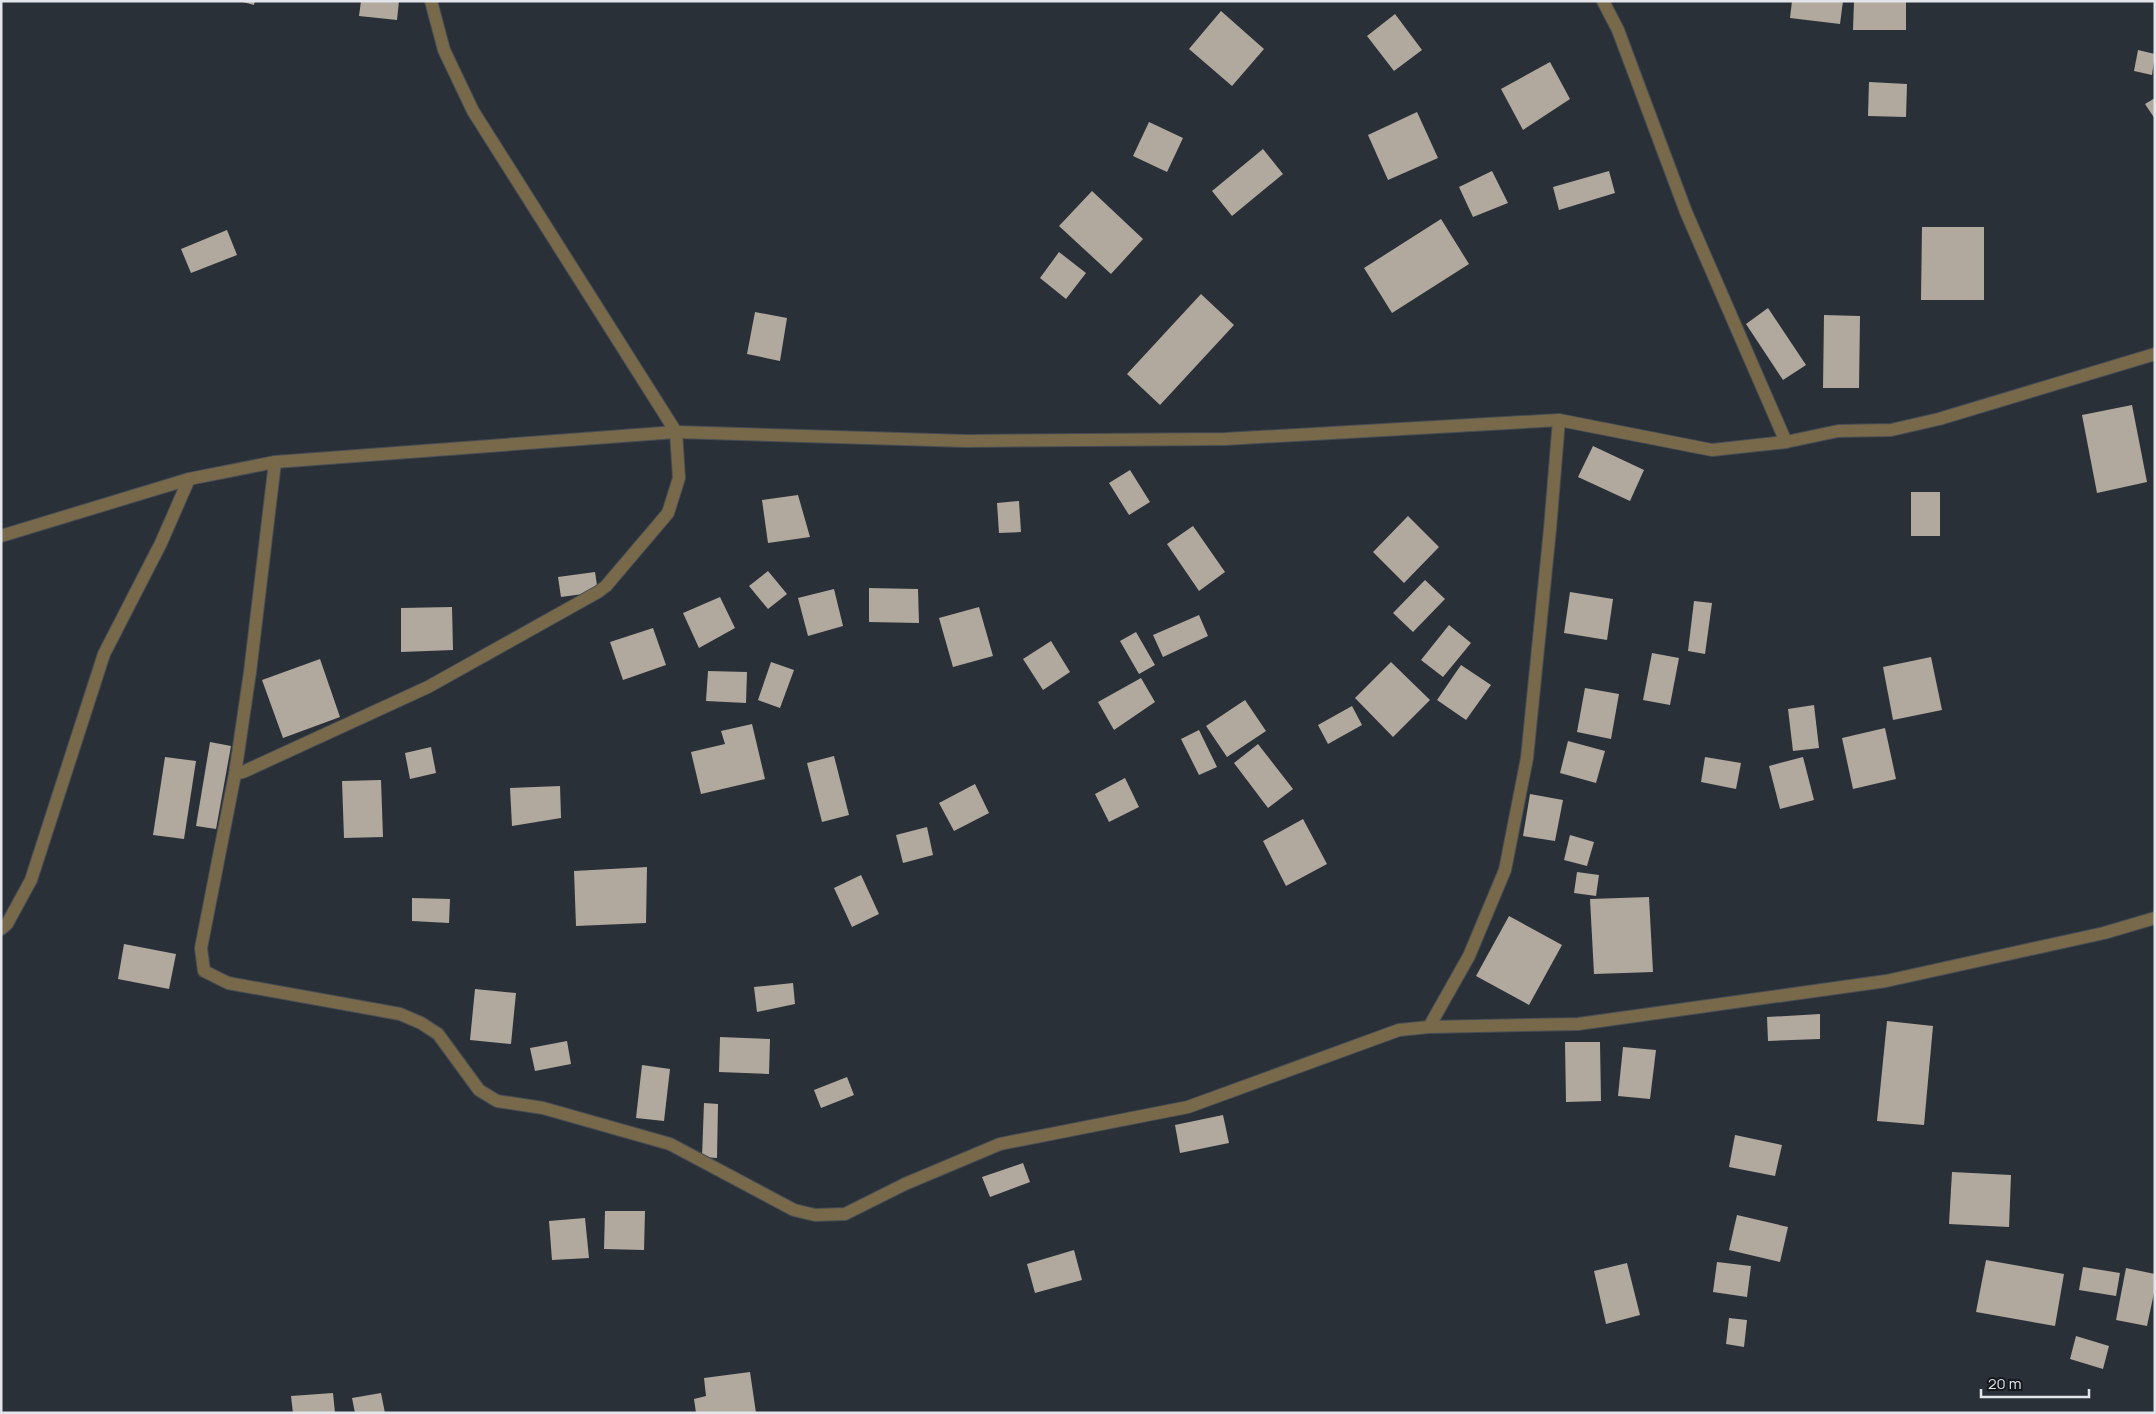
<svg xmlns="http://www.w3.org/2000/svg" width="2156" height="1414" font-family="Manrope,sans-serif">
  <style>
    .building { fill: #b1a89e }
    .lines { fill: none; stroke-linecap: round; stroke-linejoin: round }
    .street-casing { stroke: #474d55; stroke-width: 14 }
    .street { stroke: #77694a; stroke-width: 12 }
  </style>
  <rect width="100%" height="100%" fill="#2a3038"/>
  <g class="building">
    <polygon points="239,1 255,1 254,5"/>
    <polygon points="361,1 399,1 397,20 359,16"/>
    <polygon points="1792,1 1843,1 1840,24 1790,18"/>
    <polygon points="1854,1 1906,1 1906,30 1853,30"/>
    <polygon points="1221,11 1264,49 1232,86 1189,49"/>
    <polygon points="1395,14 1422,50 1394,71 1367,36"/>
    <polygon points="2138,50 2155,54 2152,75 2134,71"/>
    <polygon points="1550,62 1570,99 1523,130 1501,89"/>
    <polygon points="1869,82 1907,84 1906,117 1868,116"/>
    <polygon points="2155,98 2155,119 2145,104"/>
    <polygon points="1417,112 1438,158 1388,180 1368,135"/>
    <polygon points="1149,122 1183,138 1167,172 1133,156"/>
    <polygon points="1263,149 1283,174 1232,216 1212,191"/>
    <polygon points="1492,171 1508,203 1473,217 1459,187"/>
    <polygon points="1609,171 1615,193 1559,210 1553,187"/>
    <polygon points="1092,191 1143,239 1111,274 1059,226"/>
    <polygon points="1441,219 1469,264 1392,313 1364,268"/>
    <polygon points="1922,227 1984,227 1984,300 1921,300"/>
    <polygon points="227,230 237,255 191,273 181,249"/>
    <polygon points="1059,252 1086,273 1066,299 1040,278"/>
    <polygon points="1201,294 1234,325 1160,405 1127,374"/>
    <polygon points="1768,308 1806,365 1783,380 1746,324"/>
    <polygon points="755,312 787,318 780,361 747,354"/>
    <polygon points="1824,315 1860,316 1859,388 1823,388"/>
    <polygon points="2132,405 2147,482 2097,493 2082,415"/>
    <polygon points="1593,446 1644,470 1630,501 1578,477"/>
    <polygon points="1130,470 1150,502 1129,515 1109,483"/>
    <rect x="1911" y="492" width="29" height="44"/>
    <polygon points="798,495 810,537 768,543 762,500"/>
    <polygon points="1019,501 1021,532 999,533 997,503"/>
    <polygon points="1408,516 1439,547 1404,583 1373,552"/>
    <polygon points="1193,526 1225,572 1199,591 1167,544"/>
    <polygon points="768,571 787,594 768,609 749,586"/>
    <polygon points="595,572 598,592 561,597 558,577"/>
    <polygon points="1425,580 1445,599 1413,632 1393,613"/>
    <polygon points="869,588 918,589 919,623 869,622"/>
    <polygon points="834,589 843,626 808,636 798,598"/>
    <polygon points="1570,592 1613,599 1607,640 1564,633"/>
    <polygon points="720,597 735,628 699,648 683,613"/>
    <polygon points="1694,601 1712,603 1705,654 1688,651"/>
    <polygon points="452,607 453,650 401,652 401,608"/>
    <polygon points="979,607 993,656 953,667 939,618"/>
    <polygon points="1199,615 1208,636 1163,657 1153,635"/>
    <polygon points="1449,625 1471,643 1443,677 1421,660"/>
    <polygon points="653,628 666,665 623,680 610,642"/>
    <polygon points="1136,632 1155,665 1139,674 1120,641"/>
    <polygon points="1051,641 1070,672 1043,690 1023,659"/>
    <polygon points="1652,653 1679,658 1670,705 1643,700"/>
    <polygon points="1931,657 1942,710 1893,720 1883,667"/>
    <polygon points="320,659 340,717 283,738 262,680"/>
    <polygon points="771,662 794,670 780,708 758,700"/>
    <polygon points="1391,662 1430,700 1393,737 1355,698"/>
    <polygon points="1461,665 1491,685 1466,720 1437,700"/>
    <polygon points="708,671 747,672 746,703 706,701"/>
    <polygon points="1141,678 1155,702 1114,730 1098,702"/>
    <polygon points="1585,688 1619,694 1611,739 1577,732"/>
    <polygon points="1245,700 1266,731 1227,757 1206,726"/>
    <polygon points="1814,705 1819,748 1793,751 1788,709"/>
    <polygon points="1352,706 1362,725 1328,744 1318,725"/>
    <polygon points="752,724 765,779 701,794 691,752 725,744 721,731"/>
    <polygon points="1885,728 1896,779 1853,789 1842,738"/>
    <polygon points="1199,730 1217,767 1199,775 1181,739"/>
    <polygon points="1568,741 1605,751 1596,783 1560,773"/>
    <polygon points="210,742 231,746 216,829 196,826"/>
    <polygon points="1258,744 1293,789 1268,808 1234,763"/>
    <polygon points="431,747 436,773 410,779 405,753"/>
    <polygon points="834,756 849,815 822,822 807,763"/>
    <polygon points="165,757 196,761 184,839 153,835"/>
    <polygon points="1705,757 1741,763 1736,789 1701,782"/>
    <polygon points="1803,757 1814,800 1780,809 1769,766"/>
    <polygon points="1125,778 1139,807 1109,822 1095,794"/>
    <polygon points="381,780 383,837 344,838 342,781"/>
    <polygon points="975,784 989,813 954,831 939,803"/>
    <polygon points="560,786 561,818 512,826 510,788"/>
    <polygon points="1530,794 1563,800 1555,841 1523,836"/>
    <polygon points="1303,819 1327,864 1286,886 1263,841"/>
    <polygon points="927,827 933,855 903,863 896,835"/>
    <polygon points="1570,835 1594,842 1587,866 1564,860"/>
    <polygon points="647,867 646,923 576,926 574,871"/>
    <polygon points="1577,872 1599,875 1596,896 1574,893"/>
    <polygon points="861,875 879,914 852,927 834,888"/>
    <polygon points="1649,897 1653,972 1594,974 1590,899"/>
    <polygon points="412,898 450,899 449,923 412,921"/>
    <polygon points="1509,916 1562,945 1529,1005 1476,976"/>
    <polygon points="124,944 176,954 169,989 118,979"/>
    <polygon points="793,983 795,1004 757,1012 754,987"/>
    <polygon points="475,989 516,993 511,1044 470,1040"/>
    <polygon points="1820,1014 1820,1039 1768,1041 1767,1017"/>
    <polygon points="1887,1021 1933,1026 1924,1125 1877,1121"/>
    <polygon points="720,1037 770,1039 769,1074 719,1072"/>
    <polygon points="567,1041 571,1064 535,1071 530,1048"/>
    <polygon points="1565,1042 1600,1042 1601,1101 1566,1102"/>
    <polygon points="1623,1047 1656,1050 1650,1099 1618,1096"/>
    <polygon points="642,1065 670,1069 664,1121 636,1118"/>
    <polygon points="847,1077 854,1095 821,1108 814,1090"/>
    <polygon points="704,1103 718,1104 717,1158 702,1157"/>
    <polygon points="1223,1115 1229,1143 1180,1153 1175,1125"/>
    <polygon points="1735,1135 1782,1145 1775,1176 1729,1167"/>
    <polygon points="1023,1163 1030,1182 990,1197 982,1177"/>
    <polygon points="1952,1172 2011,1175 2009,1227 1949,1224"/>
    <polygon points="605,1211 645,1211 644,1250 604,1249"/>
    <polygon points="1737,1215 1788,1227 1780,1262 1729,1250"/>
    <polygon points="585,1218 589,1258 552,1260 549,1221"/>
    <polygon points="1074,1250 1082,1280 1035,1293 1027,1264"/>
    <polygon points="1986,1260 2064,1274 2055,1326 1976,1312"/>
    <polygon points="1717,1262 1751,1266 1747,1297 1713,1292"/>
    <polygon points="1627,1263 1640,1315 1606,1324 1594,1271"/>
    <polygon points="2083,1267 2120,1273 2116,1296 2079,1290"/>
    <polygon points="2126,1268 2155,1274 2155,1288 2147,1326 2116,1320"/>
    <polygon points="1729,1318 1747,1320 1744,1347 1726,1344"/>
    <polygon points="2076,1336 2109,1346 2103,1369 2070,1359"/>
    <polygon points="750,1372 756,1413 696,1413 694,1399 706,1396 704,1378"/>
    <polygon points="333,1393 335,1413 293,1413 291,1396"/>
    <polygon points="381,1393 385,1413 355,1413 352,1398"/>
  </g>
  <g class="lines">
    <g class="street-casing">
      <g id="street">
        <polyline points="1603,1 1618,30 1686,212 1786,442"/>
        <polyline points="275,462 250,672 235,774 201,948 204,971 228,983 400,1014 421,1023 438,1034 479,1090 497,1101 543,1108 670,1144 794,1210 815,1215 845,1214 905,1184 1000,1144 1188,1107 1399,1030 1429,1027 1578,1024 1886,981 2104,933 2155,918"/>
        <polyline points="1,536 189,479 275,462 676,432 966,441 1225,439 1559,420 1712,450 1786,442 1838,431 1891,430 1939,419 2155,354"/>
        <polyline points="235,774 243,772 428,687 598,592 606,586 668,513 679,478 676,432 473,111 444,50 431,1"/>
        <polyline points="1,929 7,924 31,880 104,654 161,543 189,479"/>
        <polyline points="1429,1027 1469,956 1505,870 1527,758 1550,529 1559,420"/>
      </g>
    </g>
    <use href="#street" class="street"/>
  </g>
  <rect width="2156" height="1414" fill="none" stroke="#e2e6eb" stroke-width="5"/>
  <path d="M1981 1389v8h108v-8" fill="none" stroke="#e2e6eb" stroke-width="2.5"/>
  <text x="1988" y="1389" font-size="15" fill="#e2e6eb" stroke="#15181c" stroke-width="4" paint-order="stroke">20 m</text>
</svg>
